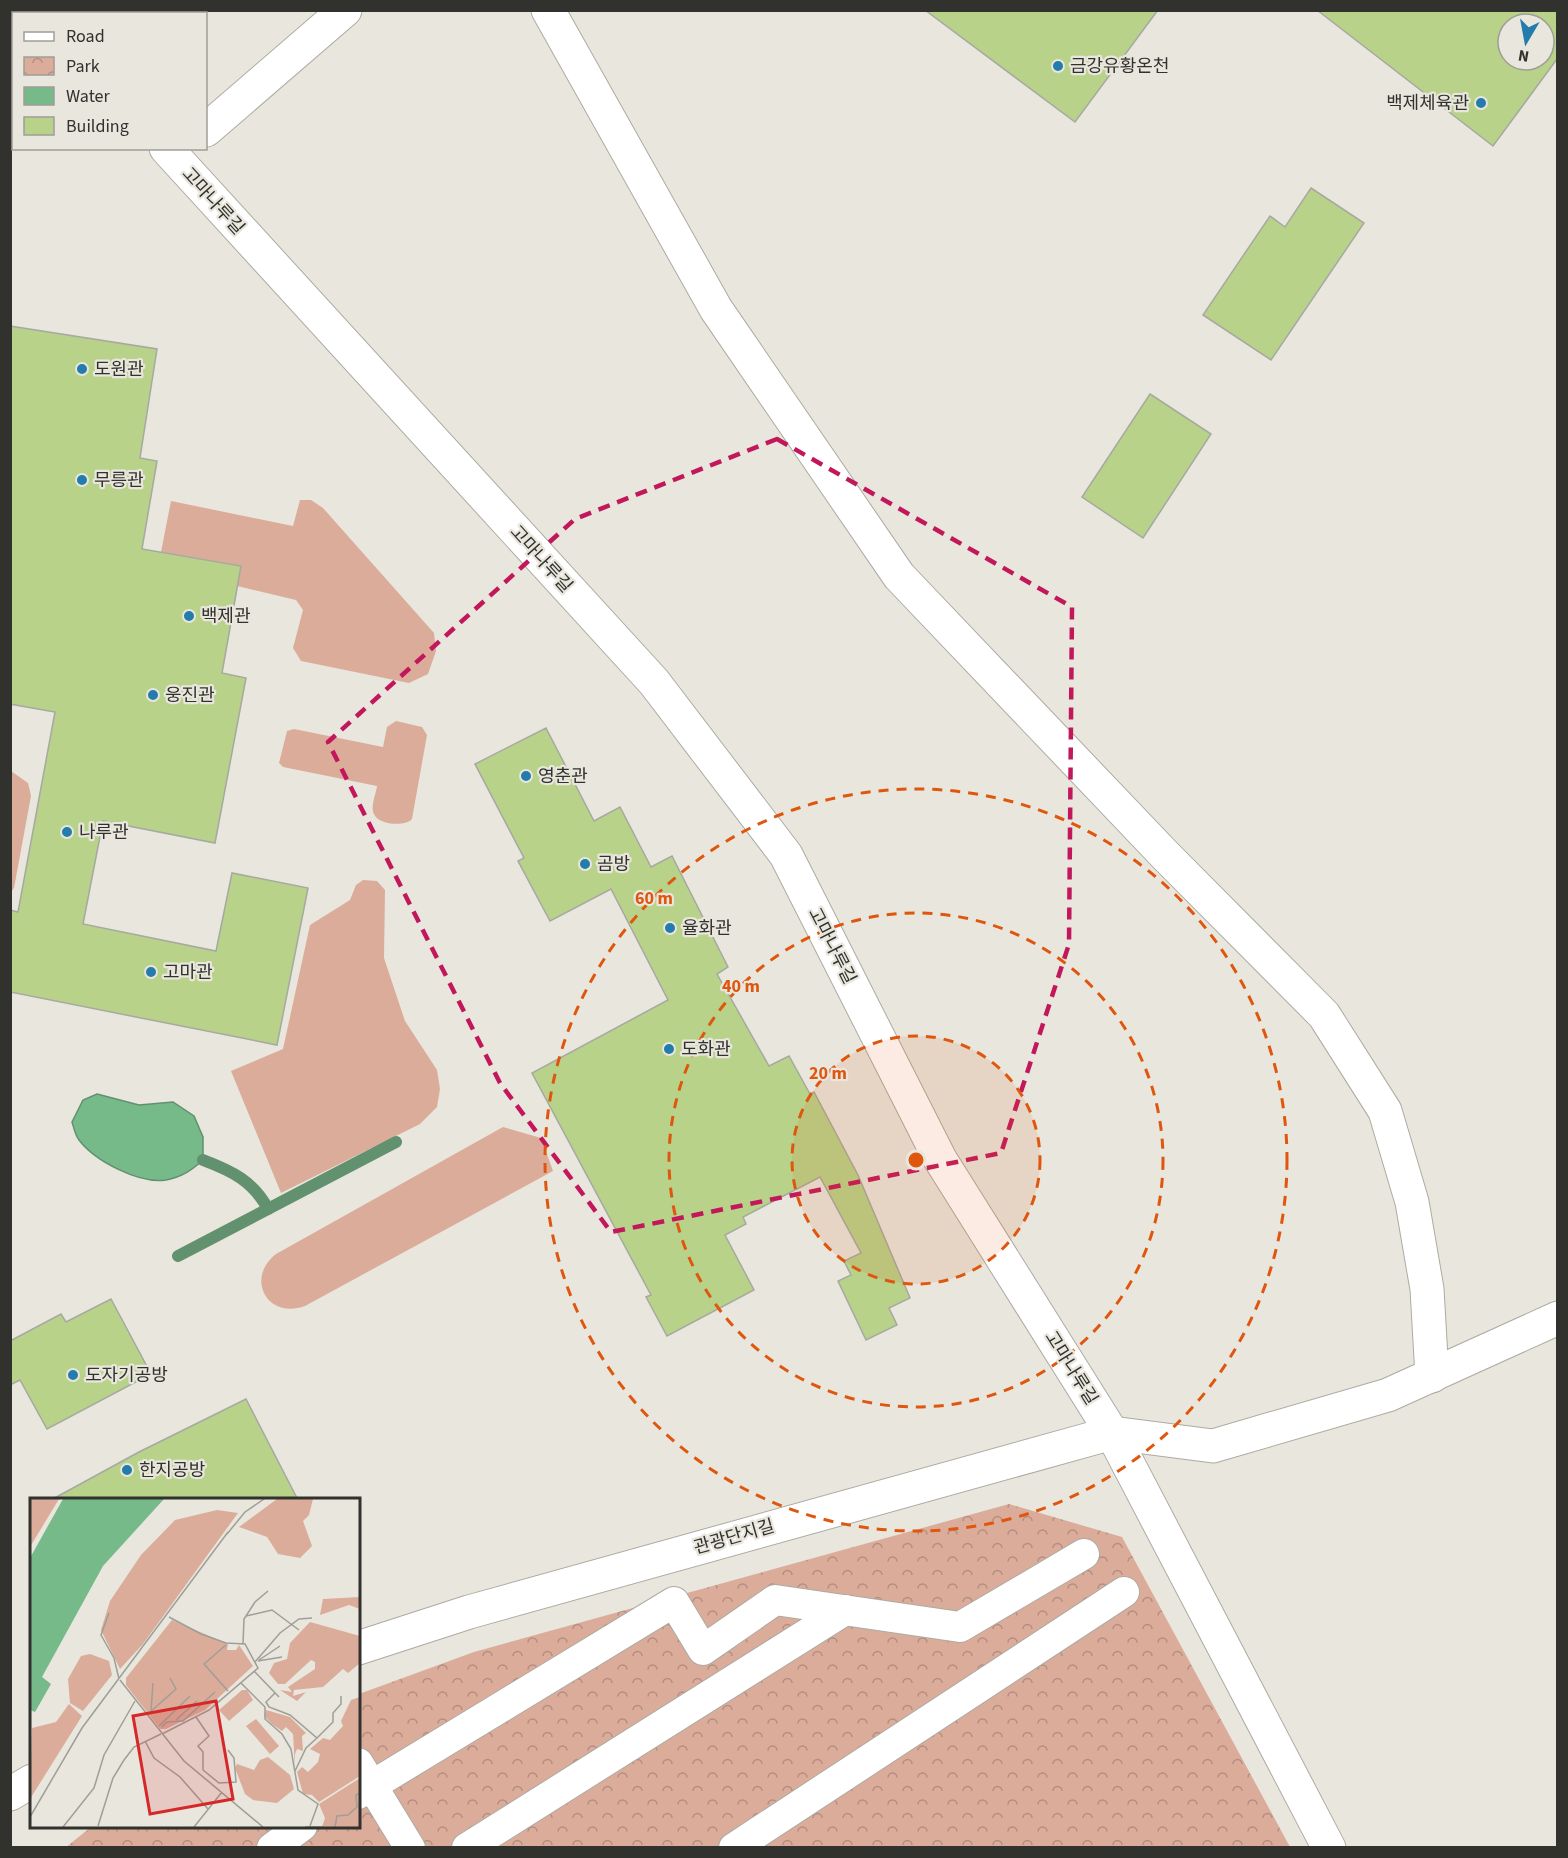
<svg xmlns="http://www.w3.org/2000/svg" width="1568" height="1858" font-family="'Source Sans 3','Noto Sans KR',sans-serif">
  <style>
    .grass { fill: #dcac9b }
    .park { fill: url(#park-crowns) }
    .water { fill: #76ba8a; stroke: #61916e; stroke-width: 1.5 }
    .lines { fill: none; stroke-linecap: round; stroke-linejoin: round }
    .stream { stroke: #61916e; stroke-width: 12 }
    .building { fill: #b8d28a; stroke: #a6a9a1; stroke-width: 1.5; fill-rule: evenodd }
    .pedestrian-casing { stroke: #adaba2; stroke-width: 32 }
    .minor-casing { stroke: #adaba2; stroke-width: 35 }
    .tertiary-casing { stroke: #adaba2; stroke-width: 35 }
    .secondary-casing { stroke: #adaba2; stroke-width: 35 }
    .pedestrian { stroke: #fff; stroke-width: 30 }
    .minor { stroke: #fff; stroke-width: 33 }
    .tertiary { stroke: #fff; stroke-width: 33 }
    .secondary { stroke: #fff; stroke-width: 33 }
    .marked { fill: none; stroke: #c2185b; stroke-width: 4.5; stroke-dasharray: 12 8; stroke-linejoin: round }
    .ring { fill: none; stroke: #df570e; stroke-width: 3; stroke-dasharray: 10 8 }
    .poi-dot { fill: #237cab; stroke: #e8e6dd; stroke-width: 2 }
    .labels { text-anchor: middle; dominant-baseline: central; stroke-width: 4.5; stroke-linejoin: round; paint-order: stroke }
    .poi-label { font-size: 18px; fill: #31312d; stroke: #e8e6dd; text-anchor: start }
    .street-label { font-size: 18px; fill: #31312d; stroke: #e8e6dd }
    .inset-road { fill: none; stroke: #9f9e97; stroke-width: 1.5 }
    .view { fill: #d62828; fill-opacity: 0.15; stroke: #d62828; stroke-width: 3 }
    .inset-edge { fill: none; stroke: #31312d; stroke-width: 3 }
    .centre { fill: #df570e; stroke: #e8e6dd; stroke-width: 3 }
    .ring-label { font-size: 18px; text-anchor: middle; font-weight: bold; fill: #df570e; stroke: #e8e6dd; stroke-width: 4.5; stroke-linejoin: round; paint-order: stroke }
  </style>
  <defs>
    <pattern id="park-crowns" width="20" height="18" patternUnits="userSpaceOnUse" patternTransform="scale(1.5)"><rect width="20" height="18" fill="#dcac9b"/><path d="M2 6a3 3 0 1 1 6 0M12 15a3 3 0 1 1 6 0" fill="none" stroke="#b38d7f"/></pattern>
  </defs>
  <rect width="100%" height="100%" fill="#e8e6dd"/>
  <g class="grass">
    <polygon points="300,500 311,500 323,508 434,633 436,651 428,674 409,683 301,661 293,648 303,610 296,600 237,586 241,566 161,552 171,501 293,526"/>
    <path d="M 396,721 L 422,727 L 427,735 L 412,819 C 405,827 378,825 374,814 C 370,807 376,794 377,786 L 283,767 L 279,763 L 287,731 L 294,729 L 383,747 L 387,727 Z"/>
    <polygon points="11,771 28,783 31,796 14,888 11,892"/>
    <polygon points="363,880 377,881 385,890 384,958 405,1021 437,1070 440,1089 437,1107 420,1124 281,1193 231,1071 283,1049 310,925 350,900 356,885"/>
    <path d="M 503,1127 L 541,1138 L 553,1171 L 305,1306 C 267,1320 245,1278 276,1254 Z"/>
  </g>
  <polygon class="park" points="1009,1504 1122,1537 1290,1847 65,1848 91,1827 358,1826 359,1694 474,1652"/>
  <path class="water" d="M 97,1094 L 139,1105 L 173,1102 L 194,1116 L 203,1137 L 203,1160 C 192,1170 182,1177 166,1180 C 139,1184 95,1161 79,1140 C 75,1135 74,1128 72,1122 L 83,1100 Z"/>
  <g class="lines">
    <g class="stream">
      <path d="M 203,1160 C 232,1171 253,1181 268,1209"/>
      <polyline points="178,1256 396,1142"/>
    </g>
  </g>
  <g class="building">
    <polygon points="925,10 1158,10 1075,122"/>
    <path d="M 1317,10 L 1557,10 L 1557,59 L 1493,146 ZM 1508,24 L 1544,24 L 1544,60 L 1508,60 Z"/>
    <polygon points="1311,188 1364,223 1271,360 1203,315 1270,216 1285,227"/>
    <polygon points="10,326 157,349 140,458 157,461 142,549 241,566 222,673 246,678 215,843 103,821 83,924 216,951 232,873 308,888 277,1045 10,992 10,910 18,912 55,712 10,704"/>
    <polygon points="1150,394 1211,434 1143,538 1082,497"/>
    <polygon points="546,728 594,821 620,807 651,867 672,856 728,967 717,974 769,1066 789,1056 810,1094 814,1092 858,1175 910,1298 889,1308 897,1325 866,1340 838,1281 851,1275 844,1261 861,1253 820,1177 743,1217 746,1224 725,1235 754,1290 667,1336 646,1297 651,1295 532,1073 668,1000 611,889 550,921 518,861 524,858 475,764"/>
    <polygon points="111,1299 151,1374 47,1429 20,1380 10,1385 10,1341 61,1314 66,1322"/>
    <polygon points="246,1399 298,1500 51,1500 139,1452"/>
  </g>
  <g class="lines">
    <g class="pedestrian-casing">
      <g id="pedestrian">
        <polyline points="358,1763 410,1848"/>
        <polyline points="358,1794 674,1602 703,1650 775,1600 960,1627 1084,1554"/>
        <polyline points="272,1848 302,1826"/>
        <polyline points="467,1848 845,1610"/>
        <polyline points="734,1848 1124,1592"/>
      </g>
    </g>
    <g class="minor-casing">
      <polyline id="minor" points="548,10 716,309 899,576 1165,855 1324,1015 1385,1111 1412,1202 1427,1289 1432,1376"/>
    </g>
    <g class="tertiary-casing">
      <g id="tertiary">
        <polyline points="358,1648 469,1612 1112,1433"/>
        <polyline points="10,1794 32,1781"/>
      </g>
    </g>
    <g class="secondary-casing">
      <g id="secondary">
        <polyline points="54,10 56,14"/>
        <polyline points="206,130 345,10"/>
        <polyline points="166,148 654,682 786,855 940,1159 1112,1433 1329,1848"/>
        <polyline points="1112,1433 1213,1446 1388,1395 1558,1318"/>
      </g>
    </g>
    <use href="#pedestrian" class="pedestrian"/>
    <use href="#minor" class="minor"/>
    <use href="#tertiary" class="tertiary"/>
    <use href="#secondary" class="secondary"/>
  </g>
  <path class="marked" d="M 777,439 L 1072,607 L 1069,944 L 1001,1153 L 611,1232 L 500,1083 L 328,742 L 575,519 Z"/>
  <circle cx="916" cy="1160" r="124" fill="#df570e" fill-opacity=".12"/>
  <g class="ring">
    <circle cx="916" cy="1160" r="124"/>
    <circle cx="916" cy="1160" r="247"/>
    <circle cx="916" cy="1160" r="371"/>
  </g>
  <g class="poi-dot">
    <circle cx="1058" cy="66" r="6"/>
    <circle cx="1481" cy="103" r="6"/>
    <circle cx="82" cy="369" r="6"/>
    <circle cx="82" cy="480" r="6"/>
    <circle cx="189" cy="616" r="6"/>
    <circle cx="153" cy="695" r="6"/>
    <circle cx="526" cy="776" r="6"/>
    <circle cx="67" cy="832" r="6"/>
    <circle cx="585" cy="864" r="6"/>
    <circle cx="670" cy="928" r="6"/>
    <circle cx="151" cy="972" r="6"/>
    <circle cx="669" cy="1049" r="6"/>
    <circle cx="73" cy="1375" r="6"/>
    <circle cx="127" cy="1470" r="6"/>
  </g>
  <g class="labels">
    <g class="poi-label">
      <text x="1070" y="66">금강유황온천</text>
      <text x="1469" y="103" text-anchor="end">백제체육관</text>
      <text x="94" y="369">도원관</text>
      <text x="94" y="480">무릉관</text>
      <text x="201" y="616">백제관</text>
      <text x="165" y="695">웅진관</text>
      <text x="538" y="776">영춘관</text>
      <text x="79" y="832">나루관</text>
      <text x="597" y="864">곰방</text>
      <text x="682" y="928">율화관</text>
      <text x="163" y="972">고마관</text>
      <text x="681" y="1049">도화관</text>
      <text x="85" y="1375">도자기공방</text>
      <text x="139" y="1470">한지공방</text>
    </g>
    <g class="street-label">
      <text transform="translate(213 201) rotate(48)">고마나루길</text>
      <text transform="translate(541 559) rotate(48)">고마나루길</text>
      <text transform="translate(832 946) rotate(63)">고마나루길</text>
      <text transform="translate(1071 1368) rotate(58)">고마나루길</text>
      <text transform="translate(734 1537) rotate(-16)">관광단지길</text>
    </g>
  </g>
  <g transform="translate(30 1498)">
    <rect width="330" height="330" fill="#e8e6dd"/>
    <path d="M 212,192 L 217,192 L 223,202 L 199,223 L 189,212 ZM 226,221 L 249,248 L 240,256 L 216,228 Z" fill="#dcac9b"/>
    <path d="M 0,1 L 29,1 L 0,49 ZM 330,99 L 330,111 L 319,107 L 290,117 L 293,101 ZM 280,124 L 330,138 L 330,165 L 318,175 L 313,171 L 293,189 L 264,192 L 263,198 L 276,194 L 267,203 L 250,192 L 262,194 L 258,189 L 285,171 L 285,164 L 281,162 L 255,186 L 248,186 L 239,175 L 244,165 L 257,161 L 260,145 ZM 330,199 L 330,278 L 289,304 L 282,297 L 273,296 L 267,274 L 272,269 L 278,274 L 288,264 L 290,256 L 280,251 L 293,240 L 300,242 L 313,228 L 311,223 L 321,202 ZM 236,212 L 260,219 L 276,235 L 272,238 L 273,253 L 267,251 L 265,256 L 265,269 L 263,236 L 256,229 L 252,233 L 242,226 L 234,218 ZM 238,259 L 260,277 L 264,291 L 247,305 L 223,302 L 215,296 L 205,270 L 207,266 L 224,272 L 230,262 Z" fill="#dcac9b"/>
    <path d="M 247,1 L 283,1 L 279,17 L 273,23 L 282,48 L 270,60 L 248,56 L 237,39 L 209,29 ZM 187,12 L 208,15 L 113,146 L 90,171 L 71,132 L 80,103 L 111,57 L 145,22 ZM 142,122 L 198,146 L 197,152 L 206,152 L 209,147 L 223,168 L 175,212 L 136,231 L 130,231 L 96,187 L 96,180 ZM 60,156 L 79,163 L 82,177 L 53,213 L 40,205 L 38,181 L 51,158 ZM 39,206 L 52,218 L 0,301 L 2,230 L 26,224 ZM 330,280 L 330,329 L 292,329 L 295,320 L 289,306 Z" fill="#dcac9b"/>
    <path d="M 33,1 L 134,1 L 73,68 L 12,179 L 21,186 L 5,214 L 0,212 L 0,60 Z" fill="#76ba8a"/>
    <path class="inset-road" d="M 197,36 L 215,14 L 234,1M 79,115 L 71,137 L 84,160 L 89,181M 216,118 L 242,112 L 269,132M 213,146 L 214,121 L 225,104 L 238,93M 196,147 L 174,166 L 198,193M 229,162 L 250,148M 228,163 L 252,159M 225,164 L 250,135 L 269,121 L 282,120M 224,173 L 249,199M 90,182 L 154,263 L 233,329M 211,185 L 235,209 L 235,221 L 252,236 L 261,251 L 268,292 L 288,306 L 280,328M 245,195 L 236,204 L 239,209 L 260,217 L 287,240 L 303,224 L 303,215 L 311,206 L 311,198M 121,213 L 123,185M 119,215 L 146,191 L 140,180M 166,219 L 179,238 L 168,248 L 173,254 L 173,272 L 189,285 L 206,284 L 204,260 L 198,252M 146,222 L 167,203M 129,228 L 160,198M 132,229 L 137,224 L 153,223 L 185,194M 132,236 L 179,212 L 228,170 L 215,146 L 196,145 L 171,136 L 139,119M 115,243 L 124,260 L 150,279 L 178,311M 265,273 L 276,250 L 287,240M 0,319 L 52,230 L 198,34M 68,328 L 83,280 L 94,262 L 104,249 L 131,236M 33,329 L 64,290 L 74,257 L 105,203M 164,329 L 192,294M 275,329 L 294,329M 305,329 L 307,318 L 318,317 L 327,309 L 326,297 L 330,295"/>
    <path class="view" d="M 186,203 L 203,301 L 120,316 L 103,218 Z"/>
    <rect width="330" height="330" class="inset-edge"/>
  </g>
  <circle cx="916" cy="1160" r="9" class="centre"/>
  <g class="ring-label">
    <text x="654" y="904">60 m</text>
    <text x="741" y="992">40 m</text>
    <text x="828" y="1079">20 m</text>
  </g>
  <rect width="1568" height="1858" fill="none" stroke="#31312d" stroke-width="24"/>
  <rect x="12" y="12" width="195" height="138" fill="#e8e6dd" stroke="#9f9e97" stroke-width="1.5"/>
  <rect x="24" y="32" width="30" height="9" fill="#ffffff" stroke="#9f9e97" stroke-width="1.5"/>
  <text x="66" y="42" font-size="18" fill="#31312d">Road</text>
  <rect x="24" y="57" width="30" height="18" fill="url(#park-crowns)" stroke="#9f9e97" stroke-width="1.5"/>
  <text x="66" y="72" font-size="18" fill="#31312d">Park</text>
  <rect x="24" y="87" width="30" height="18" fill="#76ba8a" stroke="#9f9e97" stroke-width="1.5"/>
  <text x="66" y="102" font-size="18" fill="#31312d">Water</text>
  <rect x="24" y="117" width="30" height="18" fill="#b8d28a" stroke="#9f9e97" stroke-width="1.5"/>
  <text x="66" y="132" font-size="18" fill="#31312d">Building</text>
  <g transform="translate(1526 42) rotate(190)"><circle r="28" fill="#e8e6dd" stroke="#9f9e97" stroke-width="1.5"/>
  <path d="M0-4.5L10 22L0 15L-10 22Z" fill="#237cab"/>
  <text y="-9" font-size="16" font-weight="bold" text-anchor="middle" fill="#31312d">N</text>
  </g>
</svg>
